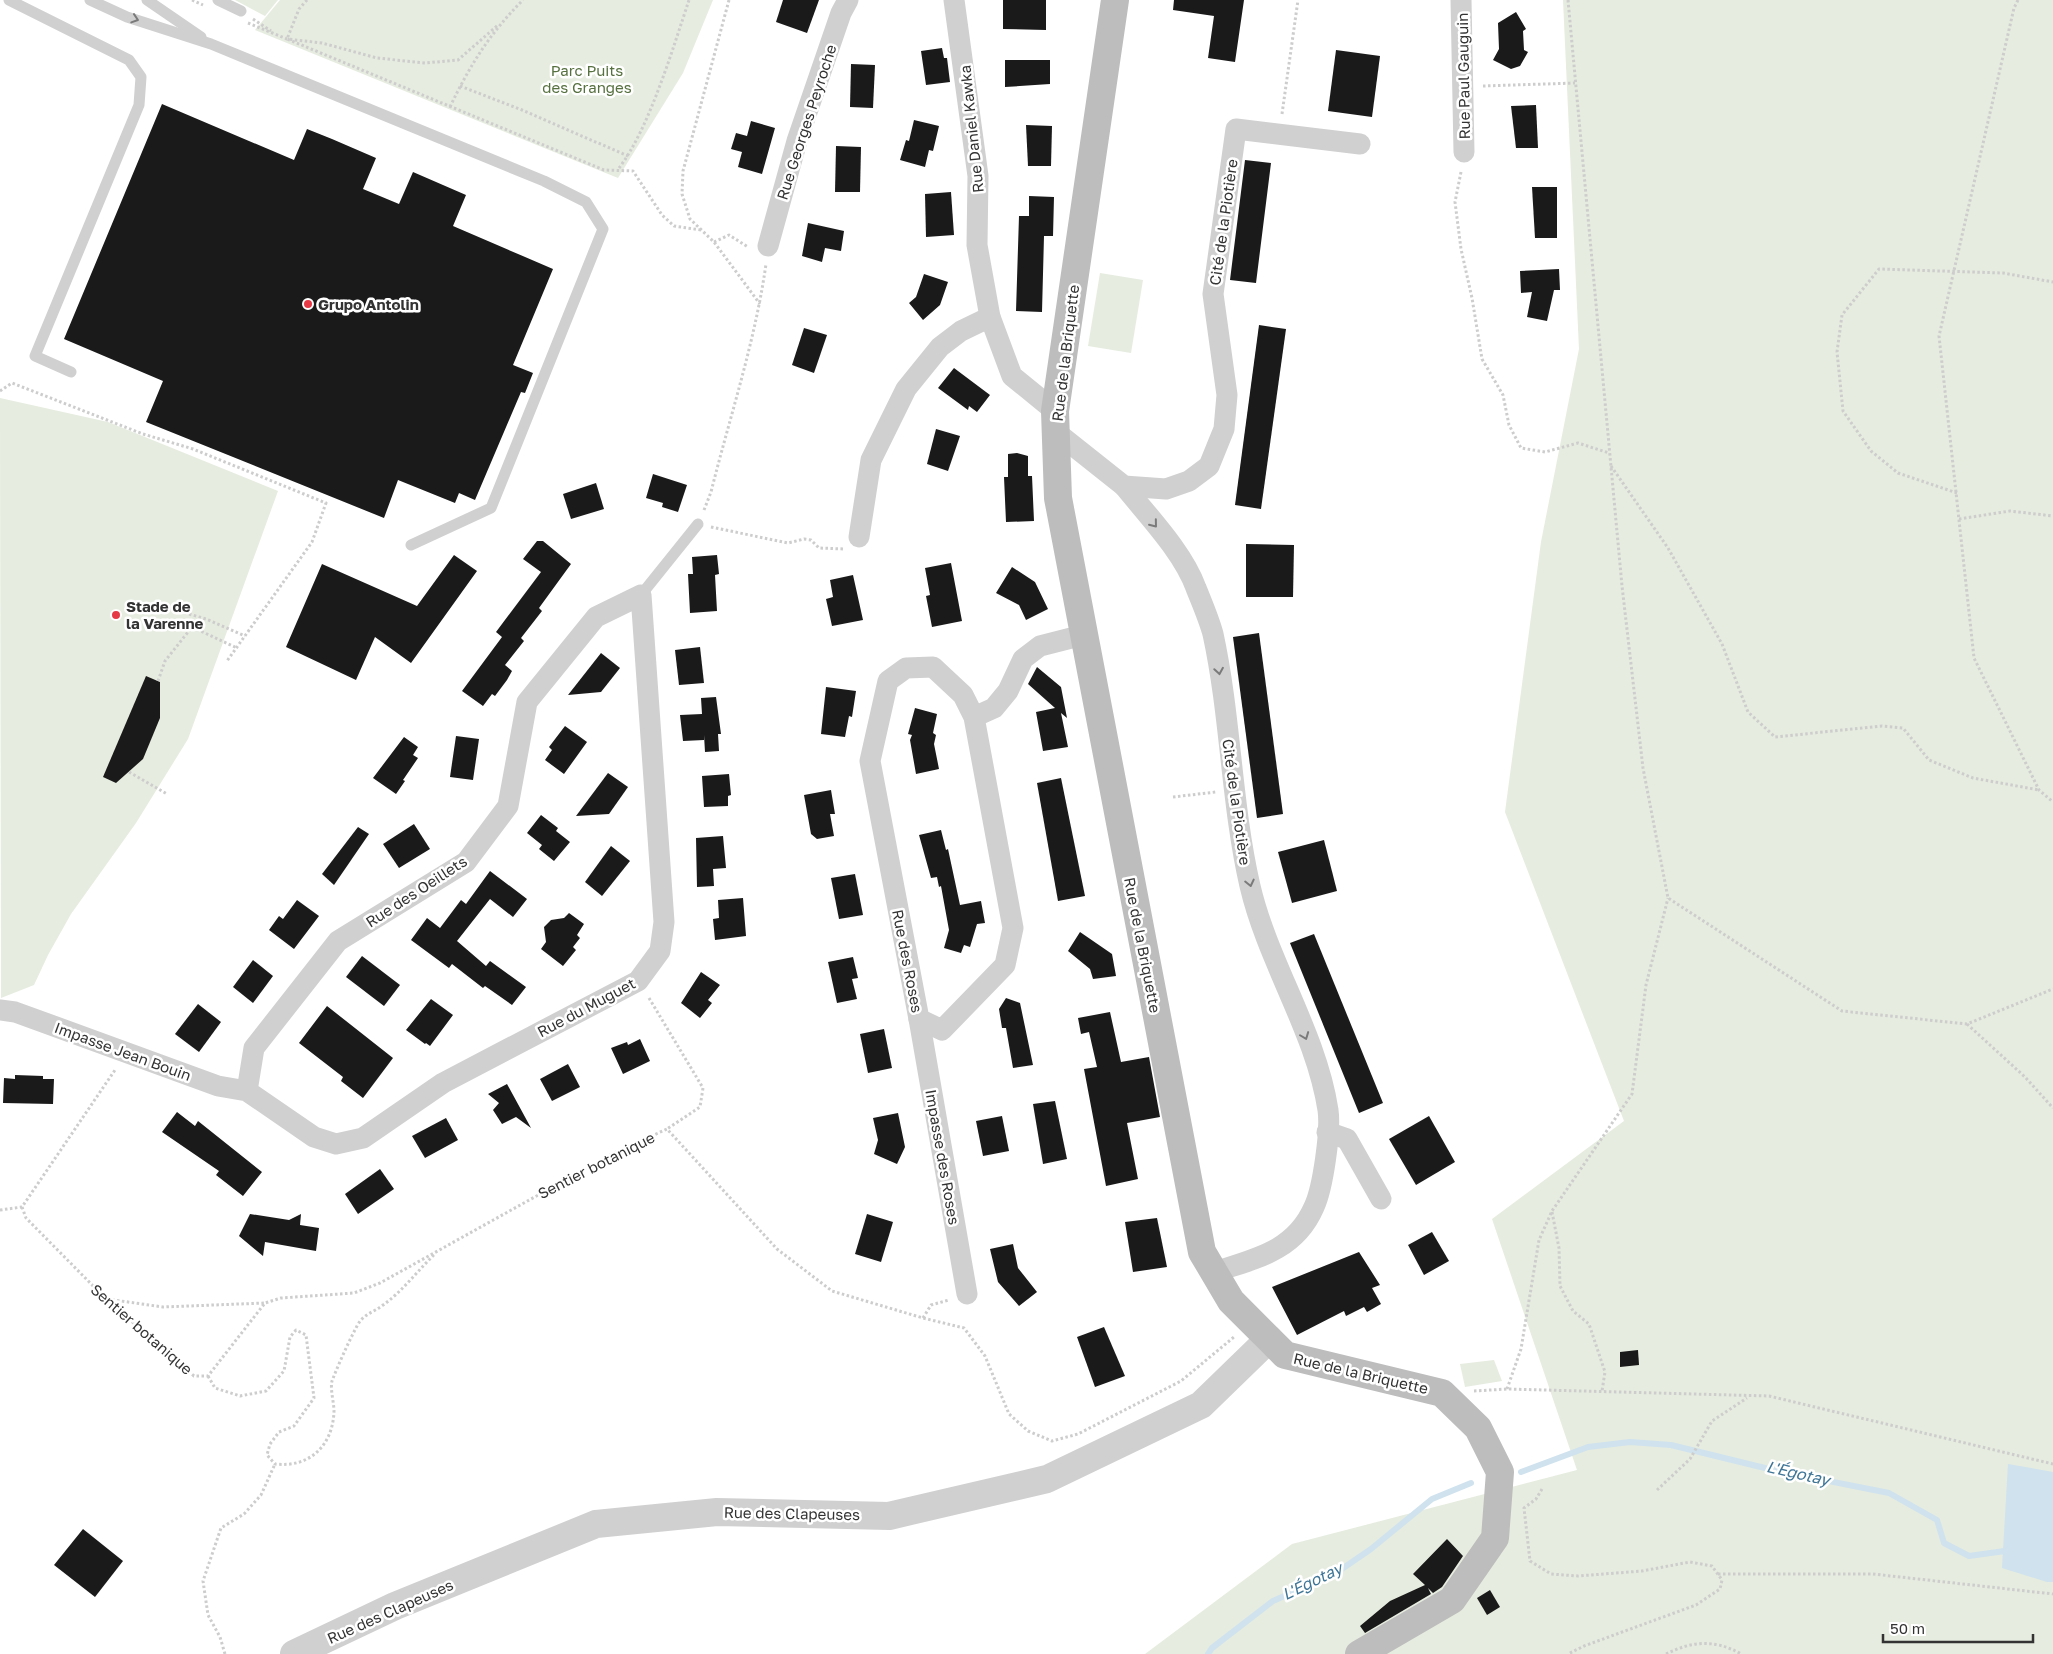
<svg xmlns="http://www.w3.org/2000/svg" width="2053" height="1654" font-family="'Golos Text',sans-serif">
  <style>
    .green { fill: #e6ecdf }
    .water { fill: #cfe2ee }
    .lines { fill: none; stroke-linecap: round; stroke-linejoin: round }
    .stream { stroke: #cfe2ee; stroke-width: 6 }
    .building { fill: #1a1a1a }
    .path { stroke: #cdcdcd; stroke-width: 3; stroke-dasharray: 2.5 2.5; stroke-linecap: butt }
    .service { stroke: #d0d0d0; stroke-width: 11 }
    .minor { stroke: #d0d0d0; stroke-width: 21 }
    .tertiary { stroke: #d0d0d0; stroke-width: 28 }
    .secondary { stroke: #bdbdbd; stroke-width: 28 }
    .oneway { stroke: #7a7a7a }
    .poi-dot { fill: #e63946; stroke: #fff; stroke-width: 2 }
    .labels { text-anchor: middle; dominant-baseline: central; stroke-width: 5; stroke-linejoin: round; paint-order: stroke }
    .park-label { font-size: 15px; fill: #56703f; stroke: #fff }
    .street-label { font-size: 15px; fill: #333; stroke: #fff }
    .poi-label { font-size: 15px; font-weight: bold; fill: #333; stroke: #fff; text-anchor: start }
    .water-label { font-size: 16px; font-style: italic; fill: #3f7597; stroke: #fff }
  </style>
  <rect width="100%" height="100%" fill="#fff"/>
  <g class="green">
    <polygon points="235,0 278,0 265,16"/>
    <polygon points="280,0 713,0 683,73 618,178 255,30"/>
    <polygon points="1563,0 2053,0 2053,1654 1145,1654 1292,1544 1577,1470 1492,1219 1624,1121 1505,812 1541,542 1579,349"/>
    <polygon points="1100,273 1143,280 1131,353 1088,346"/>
    <polygon points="0,398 108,422 278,491 188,739 136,823 71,914 48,955 34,985 1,998"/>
    <polygon points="1494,1360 1502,1381 1465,1387 1460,1364"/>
  </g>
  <polygon class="water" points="2008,1464 2053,1472 2053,1582 2047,1582 2002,1568"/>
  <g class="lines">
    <g class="stream">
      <polyline points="1521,1472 1588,1447 1630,1442 1671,1445 1773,1470 1889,1493 1937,1520 1944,1543 1969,1556 2012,1550"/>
      <polyline points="1208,1654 1212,1648 1273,1601 1336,1573 1371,1549 1432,1499 1471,1483"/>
    </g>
  </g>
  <g class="building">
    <polygon points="783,0 819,0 807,33 776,22"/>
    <polygon points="1003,0 1046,0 1046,30 1003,29"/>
    <polygon points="1174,0 1244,0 1235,62 1208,58 1214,16 1173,10"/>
    <polygon points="1516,12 1526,29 1523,31 1524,50 1528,52 1520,66 1511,69 1493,60 1499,49 1498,23"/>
    <polygon points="942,48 944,58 947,58 950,82 926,85 921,51"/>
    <polygon points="1336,50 1380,56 1372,117 1328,111"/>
    <polygon points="1005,60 1050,60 1050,84 1005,87"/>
    <polygon points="851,64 875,65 873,108 850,107"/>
    <polygon points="162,104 294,160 307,129 332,139 376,158 363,189 399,204 413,172 466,195 453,226 553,269 513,365 533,373 525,393 521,392 475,500 459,493 455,503 398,480 384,518 146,422 163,381 64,339"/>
    <polygon points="1536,105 1538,148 1516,148 1511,106"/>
    <polygon points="914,120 939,126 933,151 929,150 925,167 900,160 906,140 909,141"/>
    <polygon points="751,121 775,128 762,174 738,167 742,152 731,149 736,133 747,136"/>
    <polygon points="1026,125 1052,126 1051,166 1028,166"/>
    <polygon points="836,146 861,147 860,192 835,192"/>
    <polygon points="1245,160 1271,163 1256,283 1230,280"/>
    <polygon points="1532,187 1557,187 1557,238 1535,238"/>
    <polygon points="951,192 954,235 926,237 925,194"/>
    <polygon points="1029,196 1054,197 1053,236 1044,236 1042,312 1016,311 1019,216 1029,216"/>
    <polygon points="808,223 844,231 841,251 825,248 822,262 802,256"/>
    <polygon points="1559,269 1560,290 1554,290 1547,321 1527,317 1532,292 1521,293 1520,271"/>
    <polygon points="924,274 948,282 940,305 923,320 909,303 916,297"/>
    <polygon points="1259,325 1286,329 1261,509 1235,505"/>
    <polygon points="804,328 827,335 814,373 792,365"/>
    <polygon points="954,368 990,395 977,412 969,406 968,410 938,388"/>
    <polygon points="936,429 960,436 948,471 927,464"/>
    <polygon points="1017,453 1028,456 1028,476 1032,476 1034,521 1006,522 1004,477 1008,477 1008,454"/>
    <polygon points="653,474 687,485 678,512 662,507 663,503 646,498"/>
    <polygon points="596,483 604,509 571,519 563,494"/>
    <polygon points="537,541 543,541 571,564 539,608 542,611 521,638 524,641 505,665 512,671 507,680 495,696 492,694 483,706 462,691 502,637 496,632 541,572 523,559"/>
    <polygon points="1246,544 1294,545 1293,597 1246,597"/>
    <polygon points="454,555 477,571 411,663 375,637 356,680 286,647 322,564 417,606"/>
    <polygon points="717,555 719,574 715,575 717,611 690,613 688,574 693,574 692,557"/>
    <polygon points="951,563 962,621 932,627 926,596 930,595 925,568"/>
    <polygon points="1012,567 1035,582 1048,609 1026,620 1019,605 996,593"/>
    <polygon points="853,575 863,620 832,626 826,599 833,597 830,580"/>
    <polygon points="1259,633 1283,814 1257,818 1233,637"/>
    <polygon points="700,647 704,683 679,685 675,650"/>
    <polygon points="601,653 620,668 601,692 568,695"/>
    <polygon points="1037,667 1061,687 1067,718 1061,713 1068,747 1043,751 1036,712 1055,708 1028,684"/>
    <polygon points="146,676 160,682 160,718 143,759 116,783 103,777"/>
    <polygon points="826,687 856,691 852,717 849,716 845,737 821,734"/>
    <polygon points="716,697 721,734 718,734 719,751 705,752 704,735 704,740 683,741 680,715 702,714 701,698"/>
    <polygon points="915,708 937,714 933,733 936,735 934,744 939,769 916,774 910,740 912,735 908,734"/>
    <polygon points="565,726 587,742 564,774 545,760 552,750 549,747"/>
    <polygon points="456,736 479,739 473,780 450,777"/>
    <polygon points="404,737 418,747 413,755 418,758 403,780 405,781 396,794 373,778"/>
    <polygon points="608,773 628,787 609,814 576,816"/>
    <polygon points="729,774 731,795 728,796 728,806 704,807 702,776"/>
    <polygon points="1061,778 1085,896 1058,901 1037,783"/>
    <polygon points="831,790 835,814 830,814 834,836 817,839 811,834 804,795"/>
    <polygon points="541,815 558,828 556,831 570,842 554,861 539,849 542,845 527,833"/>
    <polygon points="414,824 430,849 399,868 383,844"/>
    <polygon points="358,827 369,834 334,885 322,874"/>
    <polygon points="941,830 946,850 948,849 960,905 981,901 985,923 977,924 970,947 964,945 961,953 944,948 949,930 941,886 939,887 937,877 931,878 919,835"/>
    <polygon points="723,836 726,868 713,869 714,886 697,887 696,838"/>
    <polygon points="1324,840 1337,891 1292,903 1278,852"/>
    <polygon points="611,846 630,861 602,896 585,882"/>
    <polygon points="490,871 527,899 513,917 490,899 457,941 486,966 490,961 526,987 512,1005 485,986 483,988 452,964 449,968 411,940 427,918 440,928 461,900 466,904"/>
    <polygon points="855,874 863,915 839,919 831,878"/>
    <polygon points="743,898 746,936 715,940 713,919 719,918 718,900"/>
    <polygon points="297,900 319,916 294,949 269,930 279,916 283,919"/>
    <polygon points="569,913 584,924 577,935 580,938 573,947 576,950 563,966 541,949 546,942 544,927 551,920 564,918"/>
    <polygon points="1080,932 1112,954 1116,976 1093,979 1090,969 1068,951"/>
    <polygon points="1314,934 1383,1103 1359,1113 1290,943"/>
    <polygon points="362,956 400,985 384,1006 346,977"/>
    <polygon points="853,957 858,978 852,979 857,999 837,1003 828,962"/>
    <polygon points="253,960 273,976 253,1003 233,987"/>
    <polygon points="701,972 720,985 708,1000 712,1003 700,1018 681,1003"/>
    <polygon points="1006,998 1020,1003 1033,1065 1013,1068 1006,1028 1002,1028 999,1009"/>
    <polygon points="431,999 453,1015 430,1046 426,1043 425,1044 406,1030"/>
    <polygon points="198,1004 221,1022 199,1052 175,1034"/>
    <polygon points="327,1006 393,1058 363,1098 341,1081 343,1077 299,1043"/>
    <polygon points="1110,1012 1121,1062 1149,1057 1160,1117 1127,1123 1138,1179 1106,1186 1084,1069 1097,1067 1089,1032 1081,1034 1078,1018"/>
    <polygon points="884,1029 892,1068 868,1073 860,1034"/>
    <polygon points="640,1039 650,1061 623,1074 611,1048 627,1042 628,1045"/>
    <polygon points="568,1064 580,1087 552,1101 540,1079"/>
    <polygon points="15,1075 43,1076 43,1079 54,1079 53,1104 3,1103 4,1078 15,1079"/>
    <polygon points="507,1084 531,1128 516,1117 502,1124 493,1110 499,1103 488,1094"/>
    <polygon points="1055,1101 1067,1159 1043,1164 1033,1104"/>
    <polygon points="177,1112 195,1126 198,1121 262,1172 243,1196 216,1175 219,1171 162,1132"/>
    <polygon points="898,1113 905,1147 897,1164 874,1154 878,1140 873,1118"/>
    <polygon points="1002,1116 1009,1151 983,1156 976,1121"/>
    <polygon points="1429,1116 1455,1162 1416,1185 1389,1139"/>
    <polygon points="446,1118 458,1140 425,1158 412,1136"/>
    <polygon points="380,1169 394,1189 358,1214 345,1194"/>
    <polygon points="250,1214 289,1220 301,1214 300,1225 319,1228 316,1251 265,1242 263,1256 239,1236"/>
    <polygon points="867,1214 893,1222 881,1262 855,1254"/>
    <polygon points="1157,1218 1167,1267 1133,1272 1125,1222"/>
    <polygon points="1432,1232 1449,1261 1424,1275 1408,1245"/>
    <polygon points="1013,1244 1018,1268 1037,1292 1019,1306 998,1282 990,1249"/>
    <polygon points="1359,1252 1380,1285 1372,1288 1381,1304 1367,1312 1364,1307 1346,1316 1344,1311 1297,1335 1272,1287"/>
    <polygon points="1104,1327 1125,1376 1095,1387 1077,1337"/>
    <polygon points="1638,1350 1639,1365 1620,1367 1620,1352"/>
    <polygon points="83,1529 123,1561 95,1597 54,1565"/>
    <polygon points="1447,1539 1463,1556 1442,1587 1433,1593 1428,1588 1431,1594 1365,1633 1360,1626 1390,1601 1425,1585 1413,1574"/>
    <polygon points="1490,1590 1500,1607 1487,1615 1477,1598"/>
  </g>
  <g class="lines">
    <g class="path">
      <polyline points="192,0 203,5"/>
      <polyline points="307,0 299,9 287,39 604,170 633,171 662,215 674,226 701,230"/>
      <polyline points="729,0 683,171 682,194 690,219 714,242 760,304"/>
      <polyline points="1568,0 1622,586 1643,768 1668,898 1842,1011 1967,1024 2053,989"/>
      <polyline points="2018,0 2014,8 1939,336 1974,658 2039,790 2053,802"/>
      <polyline points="253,19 271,31"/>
      <polyline points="248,23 287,39 322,43 377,58 425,63 458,60 498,25"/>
      <polyline points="460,86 522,110 628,156"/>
      <polyline points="1483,86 1575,83"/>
      <path d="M 450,107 C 470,65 490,33 523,0"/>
      <polyline points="1282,114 1298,0"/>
      <path d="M 619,168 C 649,129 673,48 689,0"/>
      <polyline points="1461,172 1455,202 1461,249 1472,298 1482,359 1503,395 1509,425 1521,448 1545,452 1578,443 1609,453"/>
      <polyline points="714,242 729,235 748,247"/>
      <polyline points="0,391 12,383 143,434 193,449 326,503 312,542 227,661"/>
      <polyline points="1611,466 1668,548 1722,644 1748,712 1775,737 1882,726 1903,728 1929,760 1973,778 2039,790"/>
      <polyline points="1957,493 1898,473 1871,451 1843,411 1837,352 1842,315 1879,269 2003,273 2053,282"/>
      <path d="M 704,510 L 711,492 C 730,416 755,342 766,264"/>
      <polyline points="1959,519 2010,511 2053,516"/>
      <polyline points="711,527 788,543 804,539 811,540 819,548 844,549"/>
      <polyline points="165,607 206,619 245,636"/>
      <polyline points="158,681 165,661 192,627 237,648"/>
      <polyline points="129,772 167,794"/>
      <polyline points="1173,797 1216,792"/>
      <polyline points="649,998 703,1088 700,1107 667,1129"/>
      <polyline points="1967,1024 2025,1077 2053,1108"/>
      <polyline points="22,1207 26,1218 106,1299 194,1376 208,1376 265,1303 281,1298 354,1293 380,1283 612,1154 667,1129 777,1249 832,1291 923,1318 964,1328 985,1356 1009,1414 1028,1431 1052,1441 1078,1434 1181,1381 1234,1337"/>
      <polyline points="0,1210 22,1207 115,1070"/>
      <polyline points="1552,1212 1559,1248 1560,1286 1573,1311 1589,1324 1605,1372 1602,1391"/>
      <polyline points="107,1299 163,1307 265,1303"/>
      <polyline points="923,1318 931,1305 949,1300"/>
      <path d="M 208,1376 L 215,1388 L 240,1396 L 266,1391 L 284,1371 L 290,1337 L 296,1330 L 306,1335 L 314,1398 L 294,1426 L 279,1432 L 270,1444 L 267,1455 L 275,1464 C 309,1468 333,1446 334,1411 C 334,1403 330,1389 332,1381 C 339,1363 348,1343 357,1326 C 364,1313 373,1313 383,1305 C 402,1292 418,1270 435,1254"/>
      <polyline points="1507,1389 1521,1349 1539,1240 1552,1211 1632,1094 1646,985 1668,898"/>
      <polyline points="1474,1391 1507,1389 1769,1396 2053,1464"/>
      <polyline points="1542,1489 1536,1499 1524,1508 1530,1561 1551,1574 1578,1576 1642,1571 1690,1562 1712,1566 1722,1580 1720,1589 1696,1605 1584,1646 1568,1654"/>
      <polyline points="1657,1490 1690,1459 1712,1421 1747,1398"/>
      <polyline points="1718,1574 1873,1574 2053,1594"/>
      <polyline points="225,1654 220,1637 208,1615 203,1581 221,1528 244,1514 261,1495 275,1464"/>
      <path d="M 1666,1654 C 1692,1641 1715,1639 1741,1654"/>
    </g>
    <g class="service">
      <polyline points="9,0 129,60 141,77 139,105 35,356 71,372"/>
      <polyline points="90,0 127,17 211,44 544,181 586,202 603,229 491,508 411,545"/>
      <polyline points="147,0 201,37"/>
      <polyline points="218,0 241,11"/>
      <polyline points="641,595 698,524"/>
    </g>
    <g class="minor">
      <polyline points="954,0 978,176 977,245 990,317"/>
      <polyline points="1461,0 1464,152"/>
      <polyline points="768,246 797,141 841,13 848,0"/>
      <polyline points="1056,432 1124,486 1166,489 1189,481 1209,466 1224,429 1227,395 1213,294 1236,129 1360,144"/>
      <path d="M 1124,486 C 1148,516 1183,552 1196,588 C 1202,603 1209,619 1213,634 C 1231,717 1231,803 1250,886 C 1268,963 1316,1032 1328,1110 C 1331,1131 1323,1188 1314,1207 C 1295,1251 1255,1259 1214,1272"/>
      <polyline points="859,537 871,460 906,389 940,347 961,331 990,317 1012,376 1055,411"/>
      <polyline points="974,717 963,695 933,667 906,668 888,681 870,761 919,1019 942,1030 1005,965 1013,928 974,717 994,708 1008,691 1023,659 1040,646 1083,635"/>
      <polyline points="0,1010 15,1012 218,1086 247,1091 314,1137 336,1144 363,1138 443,1083 638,981 660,951 664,922 641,595 596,617 527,702 508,806 466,862 338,941 254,1048 247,1091"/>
      <polyline points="919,1019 967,1294"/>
      <polyline points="1327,1132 1347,1139 1381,1199"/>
    </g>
    <polyline class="tertiary" points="294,1654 395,1606 596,1524 717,1512 889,1516 1047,1479 1201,1405 1269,1339"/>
    <polyline class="secondary" points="1115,0 1055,411 1058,498 1202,1252 1231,1301 1285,1355 1442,1393 1478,1428 1500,1472 1495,1538 1452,1600 1359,1654"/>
  </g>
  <defs><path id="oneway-chevron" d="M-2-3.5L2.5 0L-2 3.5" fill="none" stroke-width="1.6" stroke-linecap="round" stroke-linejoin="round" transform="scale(1.25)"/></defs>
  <g class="oneway">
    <use href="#oneway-chevron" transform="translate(135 19) rotate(18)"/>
    <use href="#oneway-chevron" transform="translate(1154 524) rotate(51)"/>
    <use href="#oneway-chevron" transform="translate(1219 671) rotate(81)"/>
    <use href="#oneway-chevron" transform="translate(1250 883) rotate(77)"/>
    <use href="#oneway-chevron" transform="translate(1305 1036) rotate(69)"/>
  </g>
  <g class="poi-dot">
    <circle cx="308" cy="304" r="5"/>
    <circle cx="116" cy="615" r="5"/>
  </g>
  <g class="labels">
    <g class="park-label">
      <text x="587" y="70">Parc Puits<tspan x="587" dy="17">des Granges</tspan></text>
    </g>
    <g class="street-label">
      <text transform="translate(1463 76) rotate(-91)">Rue Paul Gauguin</text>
      <text transform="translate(806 122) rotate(-72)">Rue Georges Peyroche</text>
      <text transform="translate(971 129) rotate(-96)">Rue Daniel Kawka</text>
      <text transform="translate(1223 222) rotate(-82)">Cité de la Piotière</text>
      <text transform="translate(1065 353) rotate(-83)">Rue de la Briquette</text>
      <text transform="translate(1237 802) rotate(82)">Cité de la Piotière</text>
      <text transform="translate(416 891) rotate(-33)">Rue des Oeillets</text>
      <text transform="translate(1143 945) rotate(79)">Rue de la Briquette</text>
      <text transform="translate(908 961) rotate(79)">Rue des Roses</text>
      <text transform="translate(586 1007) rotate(-28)">Rue du Muguet</text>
      <text transform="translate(123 1051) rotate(20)">Impasse Jean Bouin</text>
      <text transform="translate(943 1157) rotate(80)">Impasse des Roses</text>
      <text transform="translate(596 1165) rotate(-27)">Sentier botanique</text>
      <text transform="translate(142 1329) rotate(41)">Sentier botanique</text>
      <text transform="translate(1361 1373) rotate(13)">Rue de la Briquette</text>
      <text transform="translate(792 1513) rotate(1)">Rue des Clapeuses</text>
      <text transform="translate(390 1611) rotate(-24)">Rue des Clapeuses</text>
    </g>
    <g class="poi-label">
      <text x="318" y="304">Grupo Antolin</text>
      <text x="126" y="606">Stade de<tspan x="126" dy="17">la Varenne</tspan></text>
    </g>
    <g class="water-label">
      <text transform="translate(1798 1473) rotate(13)">L'Égotay</text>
      <text transform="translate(1312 1581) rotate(-26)">L'Égotay</text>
    </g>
  </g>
  <path d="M1883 1634v8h150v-8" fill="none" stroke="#333333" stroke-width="2.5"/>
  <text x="1890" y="1634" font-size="15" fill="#333333" stroke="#ffffff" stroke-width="4" paint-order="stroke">50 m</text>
</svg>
